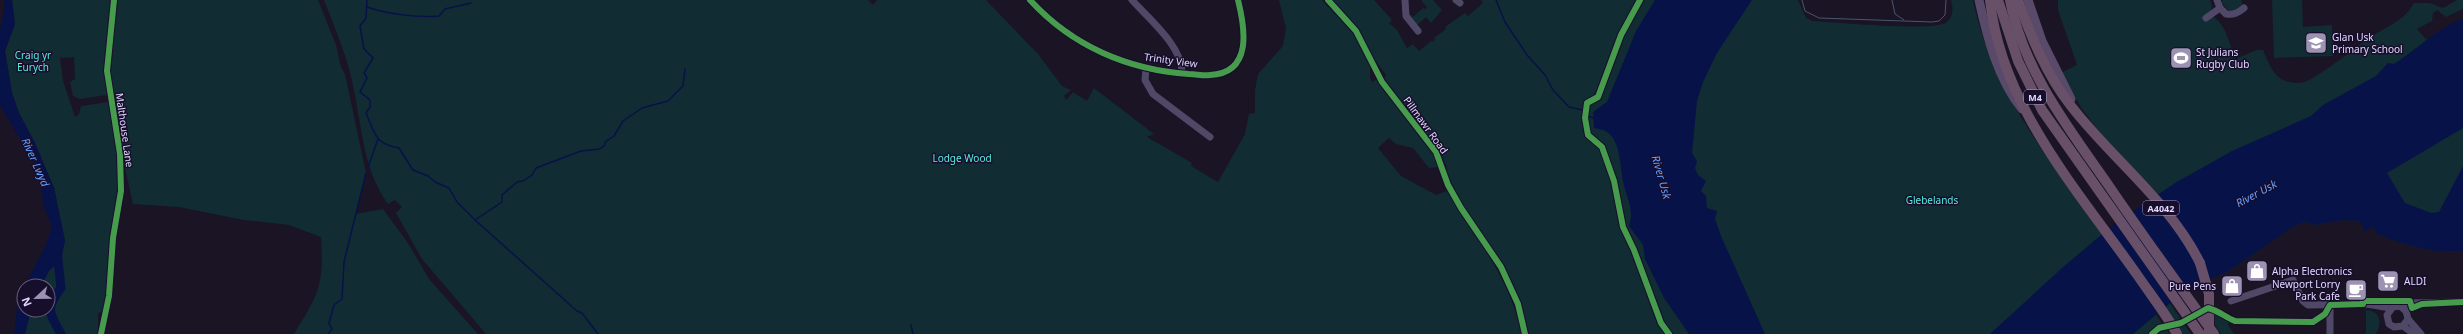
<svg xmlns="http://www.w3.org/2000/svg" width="2463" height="334" font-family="'Noto Sans',sans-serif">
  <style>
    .green { fill: #112c33 }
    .water { fill: #071348 }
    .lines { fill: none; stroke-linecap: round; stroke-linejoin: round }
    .stream { stroke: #071348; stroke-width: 1.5 }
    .river { stroke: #071348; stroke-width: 9 }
    .minor { stroke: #4f4866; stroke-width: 7 }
    .major { stroke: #5a4a6a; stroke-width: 9 }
    .highway { stroke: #685069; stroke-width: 10 }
    .tram { stroke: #485670; stroke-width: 1 }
    .highway-bridge { stroke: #685069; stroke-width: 10 }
    .cycleway-casing { stroke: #170e2b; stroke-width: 8 }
    .cycleway { stroke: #469c4c; stroke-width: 6 }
    .labels { text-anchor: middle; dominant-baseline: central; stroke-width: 3; stroke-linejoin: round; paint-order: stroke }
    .shield { fill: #170e2b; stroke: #a59bbf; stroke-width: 1 }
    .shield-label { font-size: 9px; font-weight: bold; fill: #e2d7ff }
    .poi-label { font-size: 10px; fill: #e2d7ff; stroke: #170e2b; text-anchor: start }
    .park-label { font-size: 10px; fill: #55eddf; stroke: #170e2b }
    .street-label { font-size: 10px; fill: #e2d7ff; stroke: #170e2b }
    .water-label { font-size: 11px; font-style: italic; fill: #659fff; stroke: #170e2b }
  </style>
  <rect width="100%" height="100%" fill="#1a1425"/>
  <g class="green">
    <polygon points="12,0 112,0 105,76 107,95 80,99 73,96 70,82 75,79 74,57 60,58 63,81 75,117 79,114 81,106 108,102 116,141 119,184 106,298 102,312 98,313 98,334 25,334 31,310 48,310 48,286 41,286 65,241 54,188 35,143 19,113 12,93 5,51 15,24"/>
    <path d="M 116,0 L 318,0 L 336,45 L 341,67 L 345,74 L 366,173 L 356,214 L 383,209 L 408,243 L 429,279 L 478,334 L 294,334 C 319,294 324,285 321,237 L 289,225 L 244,220 L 179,207 L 133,204 L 125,168 L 110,67 Z"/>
    <path d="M 324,0 L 868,0 L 873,5 L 877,0 L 986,0 L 1038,54 L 1062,86 L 1071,90 L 1064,96 L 1066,100 L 1073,92 L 1087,101 L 1094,88 L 1154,134 L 1147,137 L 1192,163 L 1191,166 L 1218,182 L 1245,134 L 1249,114 L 1255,113 L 1255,90 L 1258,74 L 1283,46 L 1286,28 L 1279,0 L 1322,0 L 1355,35 L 1370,65 L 1370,78 L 1372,82 L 1377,79 L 1433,154 L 1439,167 L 1429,168 L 1413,148 L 1396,144 L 1389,138 L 1378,148 L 1401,176 L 1436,195 L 1447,191 C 1477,239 1509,277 1522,334 L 486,334 L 422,259 L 396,213 L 402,207 L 395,200 L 388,204 C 362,168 362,124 352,81 C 346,54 334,26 324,0 Z"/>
    <polygon points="1331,0 1374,0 1392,20 1389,23 1397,30 1407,48 1413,44 1419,51 1431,41 1432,42 1435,40 1434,38 1446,29 1445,27 1465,13 1468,16 1483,3 1481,0 1679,0 1706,334 1527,334 1522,303 1462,203 1449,178 1446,165 1439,150 1384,79 1386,75"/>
    <polygon points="1421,0 1433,0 1442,10 1431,23 1426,17 1417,25 1408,11 1413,17 1423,8 1425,9 1427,7"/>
    <path d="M 1723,0 L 1798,0 L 1806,18 L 1813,21 C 1833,22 1936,32 1947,22 C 1954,16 1953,7 1951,0 L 1973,0 C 1991,90 2051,161 2102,235 L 2158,194 L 2102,135 L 2082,109 L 2061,73 L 2077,65 L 2058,10 L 2058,0 L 2210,0 L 2212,6 L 2210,16 C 2225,19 2230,46 2235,59 L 2257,50 L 2263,50 C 2268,61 2273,77 2286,81 C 2292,83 2301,84 2307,81 C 2330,69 2350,51 2372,36 C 2388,26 2405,20 2414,3 L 2430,3 L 2443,8 L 2457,0 L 2463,0 L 2463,9 L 2446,17 L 2437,10 L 2433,13 L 2432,21 L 2417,29 L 2427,40 L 2463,19 L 2030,334 L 1738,334 L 1671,168 Z"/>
    <polygon points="2222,0 2241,0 2243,6 2232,11 2228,10 2222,3"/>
    <polygon points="2272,0 2302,0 2303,27 2332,25 2333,56 2274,58"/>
    <path d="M 2463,96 L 2463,251 C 2433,254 2405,245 2377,234 L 2373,227 L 2364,232 L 2364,227 L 2359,221 L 2344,220 L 2315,225 L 2305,222 L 2294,226 L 2227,272 L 2199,283 L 2170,303 L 2191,334 L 2183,334 L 2165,307 L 2156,315 L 2170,334 L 2094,334 Z"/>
    <path d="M 2366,310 C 2381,311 2382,323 2376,334 L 2366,334 Z"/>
    <polygon points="2215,312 2232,323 2227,323 2234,334 2221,334 2215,325"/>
  </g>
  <g class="water">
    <polygon points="4,0 12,0 15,24 5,51 12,93 19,113 35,143 54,188 65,241 61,260 49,271 41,286 25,286 46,244 52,227 43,204 41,181 35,164 0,105 0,31 5,5"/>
    <path d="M 1655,0 L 1752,0 L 1717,53 L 1703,82 L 1697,101 L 1692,153 L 1697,161 L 1695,168 L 1698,175 L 1706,181 L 1701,191 L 1706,196 L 1707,208 L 1717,211 L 1715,219 L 1721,236 L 1765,334 L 1689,334 L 1664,298 L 1645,259 L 1643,245 L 1629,226 C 1635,208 1626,198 1623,181 C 1620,167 1621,136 1603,130 C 1600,129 1597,129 1594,128 L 1593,112 L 1607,102 L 1636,31 Z"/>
    <path d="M 2463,19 L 2463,128 L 2387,173 L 2405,203 L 2431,213 L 2439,212 L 2463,166 L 2463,251 C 2433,254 2405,245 2377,234 L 2373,227 L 2364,232 L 2364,227 L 2359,221 L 2344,220 L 2315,225 L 2305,222 L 2294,226 L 2227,272 L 2199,283 L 2174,300 L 2133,334 L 1990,334 L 2062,268 L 2113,225 L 2175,183 L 2232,151 L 2311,116 L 2323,105 L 2376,76 L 2388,63 L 2394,64 C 2416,50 2439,27 2463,19 Z"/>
    <polygon points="24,289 24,310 31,310 25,334 14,334 17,309"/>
  </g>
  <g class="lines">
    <g class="stream">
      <path d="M 367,0 L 366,18 L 360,26 L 364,49 L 373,58 L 364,73 L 367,78 L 360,92 L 370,100 L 370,107 L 366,113 C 375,134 375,144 399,148 L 413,170 L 428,176 L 435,182 L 449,188 L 457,202 L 475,220 L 577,311 L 582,313 L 598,334"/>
      <polyline points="1496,0 1505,22 1527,55 1545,75 1553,90 1569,107 1583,110"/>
      <path d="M 367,7 C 386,14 420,18 439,16 L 445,9 L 471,3"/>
      <polyline points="1588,116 1594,118"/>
      <polyline points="368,167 378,139"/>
      <polyline points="475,220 502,202 502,195 517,182 523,181 532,175 536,168 581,151 600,149 605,145 605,142 614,136 623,121 642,108 668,101 683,86 685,69"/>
      <polyline points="911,325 913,334"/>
      <polyline points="328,334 332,329 329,323 334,305 342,299 344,262 366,173"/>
    </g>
    <path class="river" d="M 57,250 L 61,288 C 45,309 49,312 61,334"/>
    <g class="minor">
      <path d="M 1030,0 C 1072,46 1128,70 1189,74 C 1196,74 1204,76 1210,75 C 1253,73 1245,28 1238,0"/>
      <path d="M 1132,0 C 1149,19 1183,47 1182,73"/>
      <polyline points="1328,0 1356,31 1382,82 1436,152 1448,185 1461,208 1501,267 1518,304 1525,334"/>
      <polyline points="1405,0 1406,16 1418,31"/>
      <polyline points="1456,0 1460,3"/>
      <path d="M 2220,8 L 2226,14 C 2234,15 2238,13 2244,8"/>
      <polyline points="2206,18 2220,8 2217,0"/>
      <polyline points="1146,69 1145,80 1153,94 1210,137"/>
      <polyline points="2231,301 2293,280 2303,301 2308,305 2367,304 2390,308"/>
      <polyline points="2330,305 2330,334"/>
      <polyline points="2400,306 2410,303 2463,302"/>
      <polyline points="2408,319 2421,334"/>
      <polyline points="2403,326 2408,319 2406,311 2400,306 2393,307 2387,315 2389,324 2394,327 2403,326 2414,334"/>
      <polyline points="101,334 109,296 113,238 121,191 120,154 107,71 114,0"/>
    </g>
    <g class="major">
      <path d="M 1979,0 C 1987,37 1998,79 2022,109"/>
      <polyline points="2028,0 2042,41 2071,99"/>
    </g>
    <g class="highway">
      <path d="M 1990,0 C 2001,106 2079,192 2138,276 C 2151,295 2166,314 2177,334"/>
      <polyline points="1998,0 2018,61 2042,110 2200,334"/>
      <path d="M 2010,0 C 2023,70 2069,129 2109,186 C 2143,236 2179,285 2214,334"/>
      <path d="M 2018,0 C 2031,37 2046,74 2071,106 C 2112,159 2170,202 2200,263"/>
    </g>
    <g class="tram">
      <polyline points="1802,0 1805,11 1819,18 1932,22 1939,21 1945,15 1946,0"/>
      <polyline points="1892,0 1895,14 1904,20"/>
    </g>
    <polyline class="highway-bridge" points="2200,263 2209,294 2209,334"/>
    <g class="cycleway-casing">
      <g id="cycleway">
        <path d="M 1030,0 C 1072,46 1128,70 1189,74 C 1196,74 1204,76 1210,75 C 1253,73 1245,28 1238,0"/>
        <polyline points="1328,0 1356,31 1382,82 1436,152 1448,185 1461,208 1501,267 1518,304 1525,334"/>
        <polyline points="1640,0 1621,35 1598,97 1587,103 1585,118 1588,135 1602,147 1614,181 1623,227 1634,250 1661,323 1669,334"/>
        <polyline points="101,334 109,296 113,238 121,191 120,154 107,71 114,0"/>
        <path d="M 2152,334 L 2159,328 L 2181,323 L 2208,308 C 2219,311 2225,317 2235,321 L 2313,322 L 2325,314 L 2330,305 L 2363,304 L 2363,301 L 2410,301 L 2412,308 L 2422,304 L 2463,302"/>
      </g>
    </g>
    <use href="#cycleway" class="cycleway"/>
  </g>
  <defs>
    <g id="school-square" transform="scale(1.15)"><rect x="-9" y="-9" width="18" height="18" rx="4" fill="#9c93b3" stroke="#170e2b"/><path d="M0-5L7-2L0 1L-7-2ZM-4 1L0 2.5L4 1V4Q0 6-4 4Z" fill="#fff"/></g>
    <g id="stadium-square" transform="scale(1.15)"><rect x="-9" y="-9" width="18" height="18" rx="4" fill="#9c93b3" stroke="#170e2b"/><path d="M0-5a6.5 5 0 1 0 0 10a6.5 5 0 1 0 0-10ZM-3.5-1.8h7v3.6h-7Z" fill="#fff"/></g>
    <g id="shop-square" transform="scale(1.15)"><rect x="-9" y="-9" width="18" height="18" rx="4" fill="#9c93b3" stroke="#170e2b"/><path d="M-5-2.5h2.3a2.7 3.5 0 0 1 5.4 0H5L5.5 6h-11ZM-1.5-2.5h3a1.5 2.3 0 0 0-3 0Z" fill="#fff"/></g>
    <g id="supermarket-square" transform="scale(1.15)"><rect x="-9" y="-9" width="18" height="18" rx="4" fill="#9c93b3" stroke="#170e2b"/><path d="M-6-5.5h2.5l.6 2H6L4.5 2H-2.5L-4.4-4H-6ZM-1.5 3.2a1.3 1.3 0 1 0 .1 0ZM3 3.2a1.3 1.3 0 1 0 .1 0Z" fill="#fff"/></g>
    <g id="cafe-square" transform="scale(1.15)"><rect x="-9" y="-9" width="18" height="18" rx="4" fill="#9c93b3" stroke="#170e2b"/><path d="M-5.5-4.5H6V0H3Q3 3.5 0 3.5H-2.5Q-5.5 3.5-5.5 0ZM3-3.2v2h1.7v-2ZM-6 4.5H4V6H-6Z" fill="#fff"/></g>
  </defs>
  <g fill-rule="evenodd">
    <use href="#school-square" x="2316" y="43"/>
    <use href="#stadium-square" x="2181" y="58"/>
    <use href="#shop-square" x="2257" y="271"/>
    <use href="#supermarket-square" x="2388" y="281"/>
    <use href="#shop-square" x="2232" y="286"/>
    <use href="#cafe-square" x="2356" y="290"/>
  </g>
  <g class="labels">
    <g class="shield">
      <rect x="2024" y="90" width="22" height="14" rx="3"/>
      <rect x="2143" y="201" width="36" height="14" rx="3"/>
    </g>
    <g class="shield-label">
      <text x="2035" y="97">M4</text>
      <text x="2161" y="208">A4042</text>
    </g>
    <g class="poi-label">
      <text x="2332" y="37">Glan Usk<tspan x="2332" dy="12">Primary School</tspan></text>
      <text x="2196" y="52">St Julians<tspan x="2196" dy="12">Rugby Club</tspan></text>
      <text x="2272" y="271">Alpha Electronics</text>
      <text x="2404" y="281">ALDI</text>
      <text x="2340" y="284" text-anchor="end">Newport Lorry<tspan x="2340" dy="12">Park Cafe</tspan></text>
      <text x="2216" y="286" text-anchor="end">Pure Pens</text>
    </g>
    <g class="park-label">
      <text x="33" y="55">Craig yr<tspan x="33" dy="12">Eurych</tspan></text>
      <text x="962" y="158">Lodge Wood</text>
      <text x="1932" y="200">Glebelands</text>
    </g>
    <g class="street-label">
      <text transform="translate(1171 60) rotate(8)">Trinity View</text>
      <text transform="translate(1426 125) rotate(54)">Pillmawr Road</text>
      <text transform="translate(125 130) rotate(82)">Malthouse Lane</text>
    </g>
    <g class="water-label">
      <text transform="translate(36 162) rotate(66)">River Lwyd</text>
      <text transform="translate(1662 177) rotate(74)">River Usk</text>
      <text transform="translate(2256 193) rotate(-28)">River Usk</text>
    </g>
  </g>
  <g transform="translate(36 298) rotate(248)"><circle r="19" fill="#170e2b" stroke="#685e80"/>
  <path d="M0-3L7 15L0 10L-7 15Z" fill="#9c93b3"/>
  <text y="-6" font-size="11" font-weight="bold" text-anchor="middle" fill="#e2d7ff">N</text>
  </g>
</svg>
